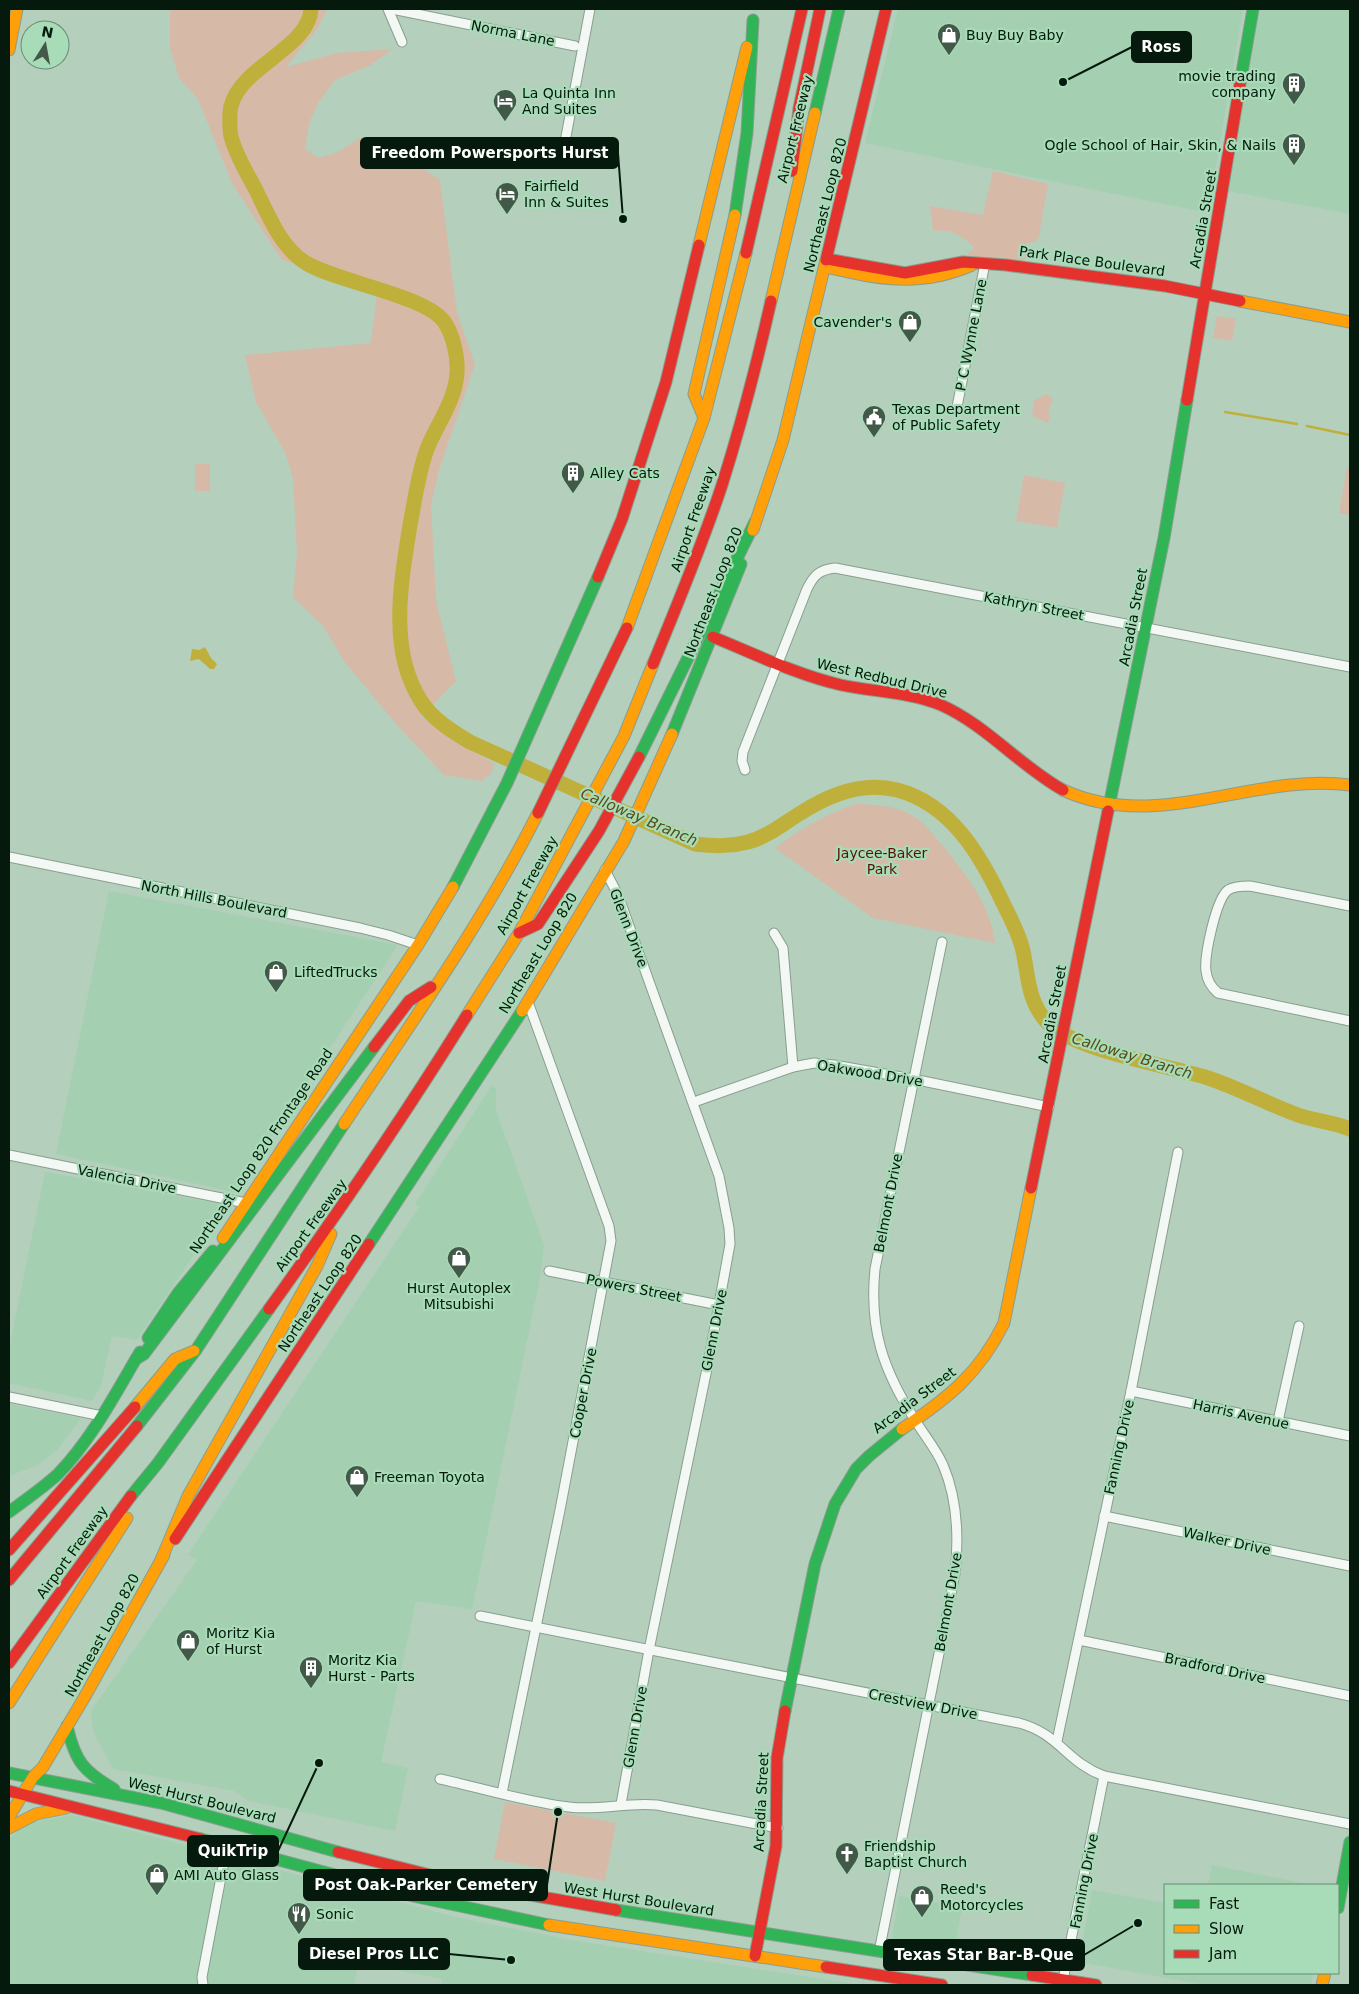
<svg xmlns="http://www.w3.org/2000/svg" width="1359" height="1994" font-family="'DejaVu Sans',sans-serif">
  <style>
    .built { fill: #a4d0b1 }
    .green { fill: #d6baa7 }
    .water { fill: #bfb03b }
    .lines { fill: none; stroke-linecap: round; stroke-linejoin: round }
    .stream { stroke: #bfb03b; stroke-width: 2.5 }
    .river { stroke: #bfb03b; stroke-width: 15 }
    .street-casing { stroke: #899e8f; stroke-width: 11 }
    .fast-casing { stroke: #899e8f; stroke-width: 13 }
    .slow-casing { stroke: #899e8f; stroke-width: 13 }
    .jam-casing { stroke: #899e8f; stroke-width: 13 }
    .street { stroke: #f4f8f5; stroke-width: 9 }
    .fast { stroke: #30b455; stroke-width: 11 }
    .slow { stroke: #ff9f0a; stroke-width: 11 }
    .jam { stroke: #e5322d; stroke-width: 11 }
    .labels { text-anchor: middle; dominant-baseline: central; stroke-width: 4.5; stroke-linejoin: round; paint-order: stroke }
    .street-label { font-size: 14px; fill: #05190c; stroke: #a8dbb7 }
    .poi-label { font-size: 14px; fill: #05190c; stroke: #a8dbb7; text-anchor: start }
    .park-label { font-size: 14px; fill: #5a1203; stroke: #a8dbb7 }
    .water-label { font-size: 15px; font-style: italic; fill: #594b18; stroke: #a8dbb7 }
    .leader { fill: none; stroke: #05190c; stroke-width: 2 }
    .callout-dot { fill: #05190c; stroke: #a8dbb7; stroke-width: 2 }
    .callout { fill: #05190c; stroke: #05190c; stroke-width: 2 }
    .callout-label { font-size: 15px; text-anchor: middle; font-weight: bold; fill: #fff }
  </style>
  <rect width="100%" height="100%" fill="#b4cfbc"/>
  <g class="built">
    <polygon points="898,9 1243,9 1208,213 865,143"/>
    <polygon points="1259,9 1350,9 1350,214 1228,191"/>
    <polygon points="109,891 398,945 235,1192 56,1154"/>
    <polygon points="492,1085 496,1088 496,1110 544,1245 540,1278 472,1609 416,1601 381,1762 408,1768 395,1831 249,1801 234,1791 113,1769 93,1731 91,1711 197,1560 188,1555 419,1207 415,1204"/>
    <polygon points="45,1172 227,1205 137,1340 112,1336 101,1386 92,1401 9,1383 9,1349"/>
    <polygon points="9,1404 81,1418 59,1448 38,1465 9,1476"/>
    <polygon points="72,1815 455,1917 571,1940 861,1985 441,1985 442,1979 359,1962 354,1985 9,1985 9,1839 27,1823"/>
    <polygon points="1212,1865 1312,1885 1208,1885"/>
    <polygon points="1092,1890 1165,1903 1165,1973 1313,1973 1311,1985 1204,1985 1079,1962"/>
    <polygon points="899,1896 962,1907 954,1953 896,1943 892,1937"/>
  </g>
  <g class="green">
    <polygon points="170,9 327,9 318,28 286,67 337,53 393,49 369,66 335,80 318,103 309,123 305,149 318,158 336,153 362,137 385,144 440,180 457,313 475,364 439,470 431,504 436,601 456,681 421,717 494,764 491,774 481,781 444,775 396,724 344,661 323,626 293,597 297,553 293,478 285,452 256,402 245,355 371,343 377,294 281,259 232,183 198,99 179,78 170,48"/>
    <path d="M 993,171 L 1048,184 L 1039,237 L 1035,242 L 1027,243 L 1024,263 L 969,256 L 968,253 L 974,248 C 963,235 949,229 933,231 L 930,206 L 983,215 Z"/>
    <polygon points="1217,316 1236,319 1232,341 1213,338"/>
    <polygon points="1046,394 1053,399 1048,412 1050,414 1048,423 1032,416 1034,401"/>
    <rect x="195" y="464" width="15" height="27"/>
    <polygon points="1347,467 1350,468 1350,515 1339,513"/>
    <polygon points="1024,475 1065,483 1057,528 1016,521"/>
    <path d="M 856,804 C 876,805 896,805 913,816 C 924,822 934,836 943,846 C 966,875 991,905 995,943 L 873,918 L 775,848 C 800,830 826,813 856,804 Z"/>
    <polygon points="505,1802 616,1823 605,1881 494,1859"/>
  </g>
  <polygon class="water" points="205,647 211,658 217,664 214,669 210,669 199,659 190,661 192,649 199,650"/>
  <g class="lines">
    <g class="stream">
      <polyline points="1225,412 1297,424"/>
      <polyline points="1307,426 1350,435"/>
    </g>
    <path class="river" d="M 311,9 C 309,48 241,66 231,106 C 229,113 230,122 230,129 C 230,144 247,174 255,188 C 268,214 280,247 306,263 C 337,282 429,296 445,323 C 453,335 458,357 457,372 C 456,400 437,424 427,449 C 418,474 415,499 410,525 C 401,582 388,650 421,701 C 432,719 453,732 470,742 L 695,844 C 714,846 729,847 748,842 C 767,837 783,824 799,814 C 828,795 863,781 897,790 C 952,804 982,858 1004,905 C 1011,919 1018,932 1022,947 C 1029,974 1026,998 1046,1021 C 1072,1050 1165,1065 1205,1077 C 1237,1087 1267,1104 1298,1115 C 1315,1121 1333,1122 1350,1129"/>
    <g class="street-casing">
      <g id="street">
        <polyline points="388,9 402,42"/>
        <polyline points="392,9 575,46"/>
        <polyline points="561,163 590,9"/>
        <polyline points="957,407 985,263"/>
        <path d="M 745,770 L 742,761 L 743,752 L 807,589 C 814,575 819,570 835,568 L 1350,667"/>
        <polyline points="9,857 360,928 388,935 418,945"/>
        <polyline points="605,870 618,895 719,1176 729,1228 730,1244 709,1359 649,1650 621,1804"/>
        <path d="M 1350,906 L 1250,886 C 1243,886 1234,886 1228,890 C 1216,899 1204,956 1206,971 C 1207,981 1211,987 1218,993 L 1350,1021"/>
        <polyline points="774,933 783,948 793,1067"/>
        <polyline points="694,1102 793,1067 814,1063 834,1065 913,1079 1049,1107"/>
        <polyline points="9,1155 246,1203"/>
        <polyline points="549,1271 719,1305"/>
        <polyline points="1131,1391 1350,1436"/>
        <polyline points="9,1397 102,1416"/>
        <polyline points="1278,1421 1299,1326"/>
        <polyline points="1104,1516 1350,1566"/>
        <path d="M 480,1616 L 1019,1723 C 1060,1734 1066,1762 1104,1776 L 1350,1824"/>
        <polyline points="1079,1640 1350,1696"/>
        <polyline points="1057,1741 1131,1391 1178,1152"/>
        <path d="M 440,1779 C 482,1788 526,1802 569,1807 C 598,1811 627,1802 657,1805 L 778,1828"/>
        <polyline points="502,1793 560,1510 611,1241 609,1226 600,1201 528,1002"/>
        <path d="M 879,1952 L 955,1574 C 959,1537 958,1500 943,1465 C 936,1449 924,1435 915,1420 C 883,1370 869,1329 875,1269 L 942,942"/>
        <polyline points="203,1985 202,1977 227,1846"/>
        <polyline points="1062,1985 1104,1776"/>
      </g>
    </g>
    <g class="fast-casing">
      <g id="fast">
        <polyline points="1241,78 1253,9"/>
        <polyline points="815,113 839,9"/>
        <polyline points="735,215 747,133 753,20"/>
        <polyline points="672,734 741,564"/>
        <polyline points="639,757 755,522"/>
        <polyline points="1108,811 1164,538 1187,400"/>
        <polyline points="453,887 507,783 598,577"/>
        <polyline points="369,1244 522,1011"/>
        <polyline points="148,1338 178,1293 213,1251"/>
        <polyline points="136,1359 144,1354 374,1047"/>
        <polyline points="137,1426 196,1350 344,1124"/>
        <polyline points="131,1496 158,1463 269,1309"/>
        <path d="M 9,1512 C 25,1500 43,1488 58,1474 C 92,1439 115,1394 140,1352"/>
        <polyline points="785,1711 815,1564 835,1504 856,1469 869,1456 902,1429"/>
        <path d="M 67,1726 C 75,1761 83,1771 114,1789"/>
        <polyline points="9,1773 161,1803 338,1852"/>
        <polyline points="201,1839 413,1896 549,1925"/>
        <polyline points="1338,1908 1350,1842"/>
        <polyline points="616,1910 1032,1975"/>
      </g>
    </g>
    <g class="slow-casing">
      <g id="slow">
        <polyline points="9,50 17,9"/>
        <polyline points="699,245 747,47"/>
        <path d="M 825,267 C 879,279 920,288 972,265"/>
        <polyline points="771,301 815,113"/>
        <polyline points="1240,301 1350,322"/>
        <polyline points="704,418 694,394 735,215"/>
        <polyline points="753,530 783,440 826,260"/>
        <polyline points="627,628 704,418 746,253"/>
        <path d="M 1063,790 C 1158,834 1253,772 1350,785"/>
        <polyline points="522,1011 624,841 672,734"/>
        <polyline points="467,1015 519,933 624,736 653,664"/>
        <path d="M 344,1124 C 411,1023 483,922 538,813"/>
        <polyline points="223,1238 418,945 453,887"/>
        <polyline points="135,1407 175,1359 194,1351"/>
        <path d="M 902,1429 C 948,1398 979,1374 1004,1323 L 1031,1188"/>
        <polyline points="161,1560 188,1496 317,1266 331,1234"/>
        <polyline points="9,1703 127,1518"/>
        <polyline points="9,1817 33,1777 43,1767 84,1698 164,1555"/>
        <polyline points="9,1828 36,1814 66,1808"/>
        <polyline points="549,1925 826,1967"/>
        <polyline points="1322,1985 1325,1973"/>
      </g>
    </g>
    <g class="jam-casing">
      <g id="jam">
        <polyline points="792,171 799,108 820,9"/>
        <polyline points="746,253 802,9"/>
        <polyline points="827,259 905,273 963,262 1006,265 1165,286 1240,301"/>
        <polyline points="826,260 886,9"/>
        <polyline points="1187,400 1241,78"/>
        <polyline points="598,577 622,519 666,382 699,245"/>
        <path d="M 713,637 C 755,654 797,675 841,685 C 874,692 910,692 941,705 C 986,725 1020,766 1063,790"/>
        <path d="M 653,664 C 677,605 702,546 722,485 C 741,425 757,363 771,301"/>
        <polyline points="538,813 627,628"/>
        <polyline points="519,933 538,924 599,831 639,757"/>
        <polyline points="374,1047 409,1001 431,987"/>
        <polyline points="1031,1188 1108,811"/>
        <path d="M 269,1309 C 338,1213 404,1116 467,1015"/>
        <polyline points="175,1539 369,1244"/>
        <polyline points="9,1550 135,1407"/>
        <polyline points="9,1580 137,1426"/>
        <polyline points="9,1663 131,1496"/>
        <polyline points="9,1791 201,1839"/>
        <polyline points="338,1852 462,1883 616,1910"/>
        <polyline points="755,1956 776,1846 777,1758 785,1711"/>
        <polyline points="826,1967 942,1985"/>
        <polyline points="1032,1975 1096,1985"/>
      </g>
    </g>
    <use href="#street" class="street"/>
    <use href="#fast" class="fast"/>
    <use href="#slow" class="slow"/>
    <use href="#jam" class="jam"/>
  </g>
  <defs>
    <g id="shop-pin" transform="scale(1.25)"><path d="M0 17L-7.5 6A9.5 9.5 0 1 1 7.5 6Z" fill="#42594a" stroke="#a8dbb7"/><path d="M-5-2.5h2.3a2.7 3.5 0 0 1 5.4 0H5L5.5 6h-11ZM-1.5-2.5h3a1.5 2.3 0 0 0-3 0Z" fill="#fff"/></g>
    <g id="building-pin" transform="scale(1.25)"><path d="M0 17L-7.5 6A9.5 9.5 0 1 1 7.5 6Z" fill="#42594a" stroke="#a8dbb7"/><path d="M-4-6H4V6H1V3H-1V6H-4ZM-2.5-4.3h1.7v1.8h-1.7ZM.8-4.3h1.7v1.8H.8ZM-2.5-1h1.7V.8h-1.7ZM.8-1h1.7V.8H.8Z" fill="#fff"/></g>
    <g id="hotel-pin" transform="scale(1.25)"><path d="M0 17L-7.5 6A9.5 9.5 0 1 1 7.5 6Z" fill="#42594a" stroke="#a8dbb7"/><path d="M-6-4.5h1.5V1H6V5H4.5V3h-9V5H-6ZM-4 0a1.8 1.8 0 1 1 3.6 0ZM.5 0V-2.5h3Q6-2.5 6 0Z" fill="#fff"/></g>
    <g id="civic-pin" transform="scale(1.25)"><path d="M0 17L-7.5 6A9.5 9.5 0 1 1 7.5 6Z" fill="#42594a" stroke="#a8dbb7"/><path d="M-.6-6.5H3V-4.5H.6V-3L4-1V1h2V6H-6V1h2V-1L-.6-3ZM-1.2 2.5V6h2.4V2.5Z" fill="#fff"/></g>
    <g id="church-pin" transform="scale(1.25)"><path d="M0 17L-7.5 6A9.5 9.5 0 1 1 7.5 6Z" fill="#42594a" stroke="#a8dbb7"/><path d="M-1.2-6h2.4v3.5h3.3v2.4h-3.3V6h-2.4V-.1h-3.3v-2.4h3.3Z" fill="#fff"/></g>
    <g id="restaurant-pin" transform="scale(1.25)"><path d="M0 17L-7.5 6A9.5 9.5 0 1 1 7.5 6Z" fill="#42594a" stroke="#a8dbb7"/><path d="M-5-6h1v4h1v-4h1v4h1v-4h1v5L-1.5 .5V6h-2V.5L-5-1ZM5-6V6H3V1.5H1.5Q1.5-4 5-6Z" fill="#fff"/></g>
  </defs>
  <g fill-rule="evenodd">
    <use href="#shop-pin" x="949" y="35"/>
    <use href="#building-pin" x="1294" y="84"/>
    <use href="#hotel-pin" x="505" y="101"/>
    <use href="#building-pin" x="1294" y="145"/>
    <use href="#hotel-pin" x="507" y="194"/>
    <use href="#shop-pin" x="910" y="322"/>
    <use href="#civic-pin" x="874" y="417"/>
    <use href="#building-pin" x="573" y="473"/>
    <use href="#shop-pin" x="276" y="972"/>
    <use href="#shop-pin" x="459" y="1258"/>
    <use href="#shop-pin" x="357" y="1477"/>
    <use href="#shop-pin" x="188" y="1641"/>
    <use href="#building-pin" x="311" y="1668"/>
    <use href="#church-pin" x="847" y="1854"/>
    <use href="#shop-pin" x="157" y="1875"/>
    <use href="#shop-pin" x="922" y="1897"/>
    <use href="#restaurant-pin" x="299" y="1914"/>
  </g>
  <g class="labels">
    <g class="street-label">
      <text transform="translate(513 33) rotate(11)">Norma Lane</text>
      <text transform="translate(795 129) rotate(-76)">Airport Freeway</text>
      <text transform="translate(825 205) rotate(-76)">Northeast Loop 820</text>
      <text transform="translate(1203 219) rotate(-80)">Arcadia Street</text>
      <text transform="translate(1092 261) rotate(8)">Park Place Boulevard</text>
      <text transform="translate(971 335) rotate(-79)">P C Wynne Lane</text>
      <text transform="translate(693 519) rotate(-71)">Airport Freeway</text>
      <text transform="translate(713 592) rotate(-69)">Northeast Loop 820</text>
      <text transform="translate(1034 606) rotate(11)">Kathryn Street</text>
      <text transform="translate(1133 617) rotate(-79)">Arcadia Street</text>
      <text transform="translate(882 678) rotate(13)">West Redbud Drive</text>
      <text transform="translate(527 885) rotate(-61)">Airport Freeway</text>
      <text transform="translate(214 899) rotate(11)">North Hills Boulevard</text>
      <text transform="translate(629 928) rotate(69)">Glenn Drive</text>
      <text transform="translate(538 953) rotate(-59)">Northeast Loop 820</text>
      <text transform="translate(1052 1014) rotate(-79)">Arcadia Street</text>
      <text transform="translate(870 1073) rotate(9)">Oakwood Drive</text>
      <text transform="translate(261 1151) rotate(-56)">Northeast Loop 820 Frontage Road</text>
      <text transform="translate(127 1179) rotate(11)">Valencia Drive</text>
      <text transform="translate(888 1203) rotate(-79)">Belmont Drive</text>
      <text transform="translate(311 1225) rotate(-54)">Airport Freeway</text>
      <text transform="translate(634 1288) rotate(11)">Powers Street</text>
      <text transform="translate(320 1293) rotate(-56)">Northeast Loop 820</text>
      <text transform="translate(714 1330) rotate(-79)">Glenn Drive</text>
      <text transform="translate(583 1393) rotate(-79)">Cooper Drive</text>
      <text transform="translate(914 1400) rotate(-37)">Arcadia Street</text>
      <text transform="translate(1241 1414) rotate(12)">Harris Avenue</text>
      <text transform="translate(1119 1447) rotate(-78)">Fanning Drive</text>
      <text transform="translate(1227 1541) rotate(12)">Walker Drive</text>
      <text transform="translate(72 1552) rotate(-54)">Airport Freeway</text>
      <text transform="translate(948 1602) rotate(-80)">Belmont Drive</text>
      <text transform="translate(102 1635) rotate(-61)">Northeast Loop 820</text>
      <text transform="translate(1215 1668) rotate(12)">Bradford Drive</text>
      <text transform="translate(923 1704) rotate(11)">Crestview Drive</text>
      <text transform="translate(635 1727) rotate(-80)">Glenn Drive</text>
      <text transform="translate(202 1800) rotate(14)">West Hurst Boulevard</text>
      <text transform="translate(761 1802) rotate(-87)">Arcadia Street</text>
      <text transform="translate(1084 1881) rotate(-79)">Fanning Drive</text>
      <text transform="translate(639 1899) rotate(9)">West Hurst Boulevard</text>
    </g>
    <g class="poi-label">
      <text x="966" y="35">Buy Buy Baby</text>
      <text x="1276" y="76" text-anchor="end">movie trading<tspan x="1276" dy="16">company</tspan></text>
      <text x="522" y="93">La Quinta Inn<tspan x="522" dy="16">And Suites</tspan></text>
      <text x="1276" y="145" text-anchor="end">Ogle School of Hair, Skin, &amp; Nails</text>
      <text x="524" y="186">Fairfield<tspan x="524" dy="16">Inn &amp; Suites</tspan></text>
      <text x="892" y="322" text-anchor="end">Cavender's</text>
      <text x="892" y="409">Texas Department<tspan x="892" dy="16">of Public Safety</tspan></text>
      <text x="590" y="473">Alley Cats</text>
      <text x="294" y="972">LiftedTrucks</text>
      <text x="459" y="1288" text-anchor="middle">Hurst Autoplex<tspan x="459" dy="16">Mitsubishi</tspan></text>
      <text x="374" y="1477">Freeman Toyota</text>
      <text x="206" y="1633">Moritz Kia<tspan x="206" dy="16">of Hurst</tspan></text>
      <text x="328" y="1660">Moritz Kia<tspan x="328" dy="16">Hurst - Parts</tspan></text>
      <text x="864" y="1846">Friendship<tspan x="864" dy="16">Baptist Church</tspan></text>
      <text x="174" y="1875">AMI Auto Glass</text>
      <text x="940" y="1889">Reed's<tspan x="940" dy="16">Motorcycles</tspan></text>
      <text x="316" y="1914">Sonic</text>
    </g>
    <g class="park-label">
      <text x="882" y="853">Jaycee-Baker<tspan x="882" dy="16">Park</tspan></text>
    </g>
    <g class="water-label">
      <text transform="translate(639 817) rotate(23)">Calloway Branch</text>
      <text transform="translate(1132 1056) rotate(17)">Calloway Branch</text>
    </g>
  </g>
  <path class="leader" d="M1063 82L1132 47M623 219L618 153M319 1763L278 1851M558 1812L547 1885M511 1960L449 1954M1138 1923L1084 1955"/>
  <g class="callout-dot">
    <circle cx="1063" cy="82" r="5"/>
    <circle cx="623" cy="219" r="5"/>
    <circle cx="319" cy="1763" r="5"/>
    <circle cx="558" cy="1812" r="5"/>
    <circle cx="511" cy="1960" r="5"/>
    <circle cx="1138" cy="1923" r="5"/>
  </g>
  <g class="callout">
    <rect x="1132" y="32" width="59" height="30" rx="5"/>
    <rect x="361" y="138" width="257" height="30" rx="5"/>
    <rect x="188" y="1836" width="90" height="30" rx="5"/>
    <rect x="304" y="1870" width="243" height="30" rx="5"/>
    <rect x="299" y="1939" width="150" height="30" rx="5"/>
    <rect x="884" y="1940" width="200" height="30" rx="5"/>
  </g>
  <g class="callout-label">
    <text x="1161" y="52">Ross</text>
    <text x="490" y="158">Freedom Powersports Hurst</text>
    <text x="233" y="1856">QuikTrip</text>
    <text x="426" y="1890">Post Oak-Parker Cemetery</text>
    <text x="374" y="1959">Diesel Pros LLC</text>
    <text x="984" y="1960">Texas Star Bar-B-Que</text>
  </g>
  <rect width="1359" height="1994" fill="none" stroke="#05190c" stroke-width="20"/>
  <rect x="1164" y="1884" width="175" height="90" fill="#a8dbb7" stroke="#678d73"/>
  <rect x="1174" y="1900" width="25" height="8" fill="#30b455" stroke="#678d73"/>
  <text x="1209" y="1909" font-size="15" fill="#05190c">Fast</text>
  <rect x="1174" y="1925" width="25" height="8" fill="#ff9f0a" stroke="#678d73"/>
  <text x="1209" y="1934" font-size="15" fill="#05190c">Slow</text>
  <rect x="1174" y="1950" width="25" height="8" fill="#e5322d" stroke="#678d73"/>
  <text x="1209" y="1959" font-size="15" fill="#05190c">Jam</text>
  <g transform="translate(45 45) rotate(11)"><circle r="24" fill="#a8dbb7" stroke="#678d73"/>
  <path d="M0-4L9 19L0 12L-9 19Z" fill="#42594a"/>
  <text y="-8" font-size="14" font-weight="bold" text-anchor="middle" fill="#05190c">N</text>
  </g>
</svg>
